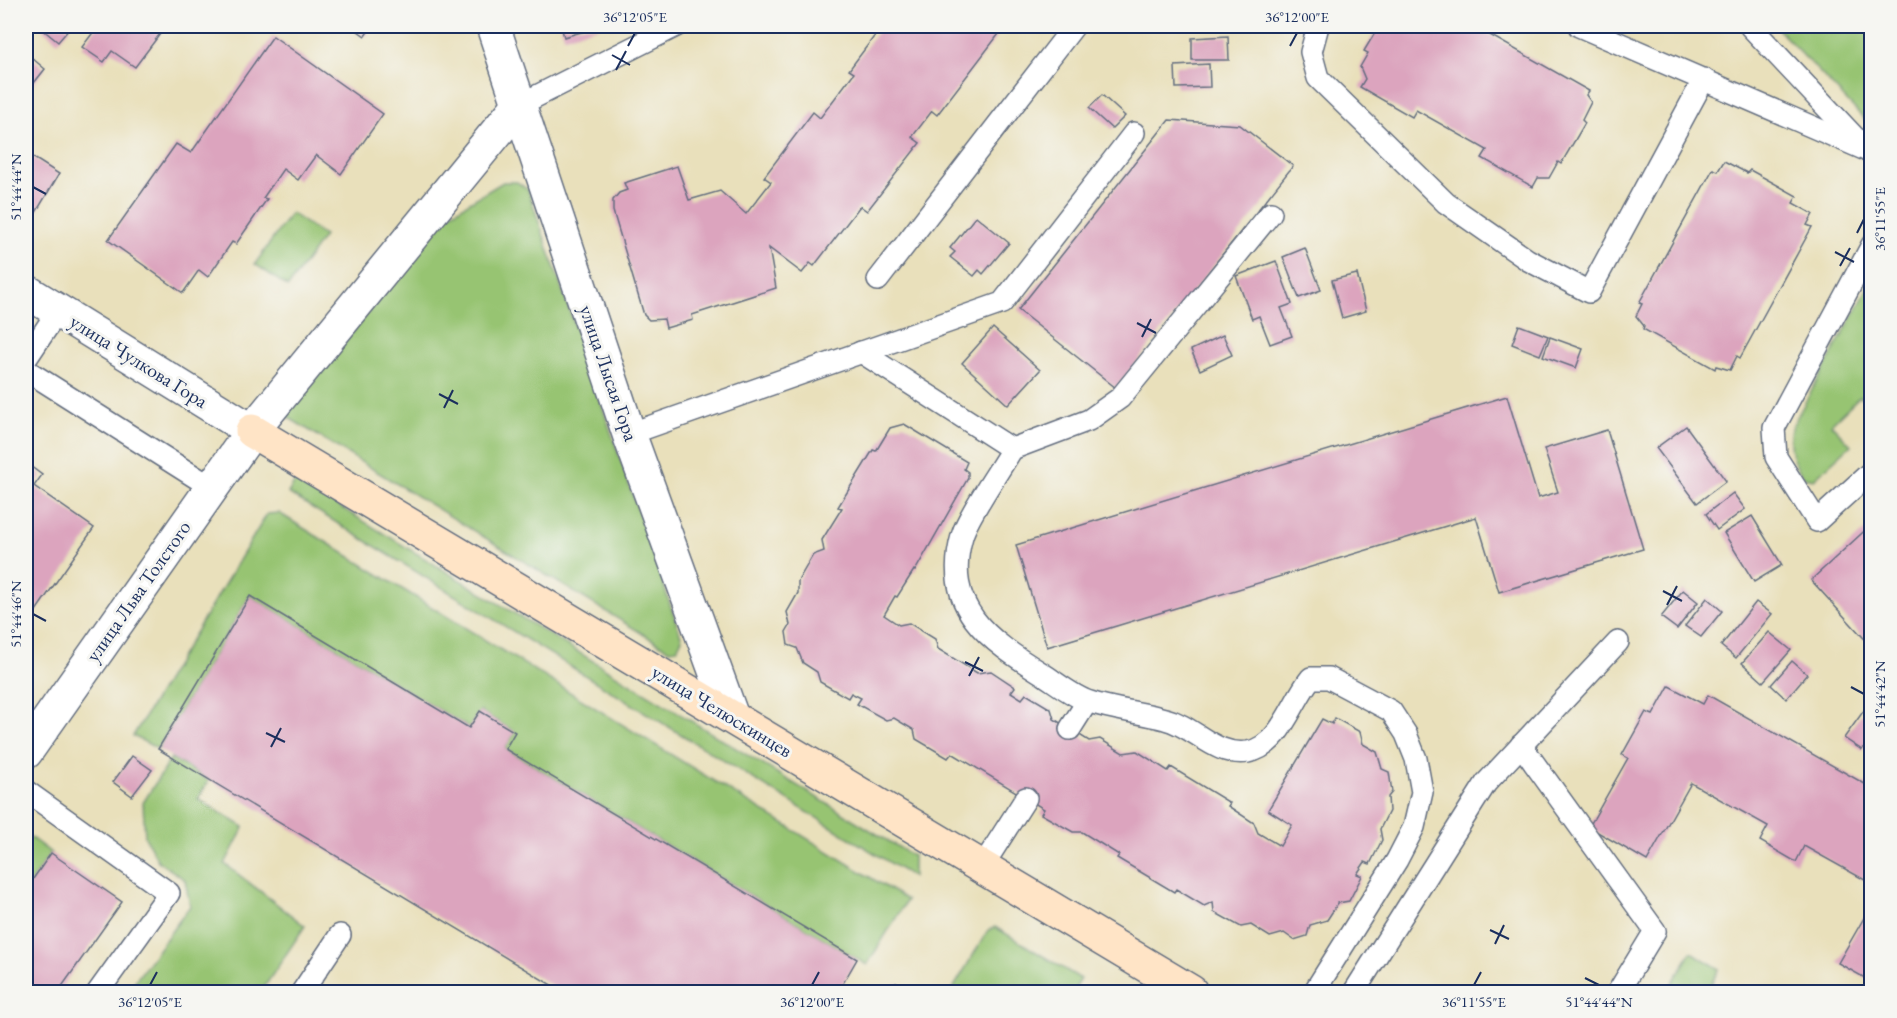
<svg xmlns="http://www.w3.org/2000/svg" width="1897" height="1018" font-family="'EB Garamond',serif">
  <style>
    .green { fill: #97c472; stroke: #597a68; stroke-width: 1.5 }
    .building { fill: #dca4be }
    .lines { fill: none; stroke-linecap: round; stroke-linejoin: round }
    .lane-casing { stroke: #636d7f; stroke-width: 24 }
    .street-casing { stroke: #636d7f; stroke-width: 36 }
    .secondary-casing { stroke: #636d7f; stroke-width: 36 }
    .lane { stroke: #fff; stroke-width: 21 }
    .street { stroke: #fff; stroke-width: 33 }
    .secondary { stroke: #ffe4c6; stroke-width: 33 }
    .ticks { fill: none; stroke: #1b2f5e; stroke-width: 2 }
    .labels { text-anchor: middle; dominant-baseline: central; stroke-width: 6; stroke-linejoin: round; paint-order: stroke }
    .street-label { font-size: 20px; fill: #1b2f5e; stroke: #f6f6f2 }
    .neatline { fill: none; stroke: #1b2f5e; stroke-width: 2 }
    .ticks-label { font-size: 15px; text-anchor: middle; fill: #1b2f5e }
  </style>
  <rect width="100%" height="100%" fill="#f6f6f2"/>
  <filter id="ink" filterUnits="userSpaceOnUse"><feTurbulence type="fractalNoise" baseFrequency=".0167" numOctaves="2"/><feDisplacementMap in="SourceGraphic" scale="12" xChannelSelector="R" yChannelSelector="G"/><feConvolveMatrix kernelMatrix="1 2 1 2 8 2 1 2 1" color-interpolation-filters="sRGB"/></filter>
  <filter id="wash" filterUnits="userSpaceOnUse"><feTurbulence type="fractalNoise" baseFrequency=".008" numOctaves="4" result="noise"/><feDisplacementMap in="SourceGraphic" scale="24" xChannelSelector="R" yChannelSelector="G"/><feGaussianBlur stdDeviation="1.35" result="paint"/><feColorMatrix in="noise" values="0 0 0 0 0 0 0 0 0 0 0 0 0 0 0 0 0 1.4 0 .05"/><feComposite in="paint" operator="in"/></filter>
  <g filter="url(#wash)">
    <rect width="100%" height="100%" fill="#e9e0bb"/>
    <g class="green">
      <polygon points="1775,26 1871,26 1870,125"/>
      <polygon points="503,182 517,182 528,190 682,639 677,649 669,650 284,415 448,215"/>
      <polygon points="291,213 324,236 288,287 255,264"/>
      <path d="M 1871,283 L 1871,407 L 1860,396 L 1831,424 L 1851,445 L 1814,479 L 1804,477 C 1791,461 1788,449 1791,428 Z"/>
      <polygon points="296,480 913,856 913,877 288,493"/>
      <polygon points="279,513 907,900 867,965 505,749 515,732 480,711 469,728 250,596 158,749 133,736 267,514"/>
      <polygon points="171,758 209,780 198,799 244,827 225,864 305,926 261,992 127,992 190,906 185,880 158,861 145,837 143,803"/>
      <polygon points="26,834 51,853 26,889"/>
      <polygon points="995,927 1081,979 1073,992 951,992 988,930"/>
      <polygon points="1691,952 1720,969 1706,992 1667,992"/>
    </g>
    <g id="blocks">
      <g class="building">
        <polygon points="43,26 66,26 70,28 58,42 41,28"/>
        <polygon points="98,26 166,26 135,67 112,51 104,62 82,47"/>
        <polygon points="351,26 372,26 365,36"/>
        <polygon points="561,26 602,26 564,37"/>
        <polygon points="882,26 1005,26 937,115 932,111 912,137 920,143 867,211 860,206 814,266 810,263 802,273 769,248 776,288 692,315 693,320 666,328 664,319 649,320 644,315 613,211 613,200 619,193 627,190 624,183 677,166 689,200 720,191 746,214 771,182 764,177 813,112 820,118 854,73 849,70"/>
        <polygon points="1379,26 1474,26 1589,91 1586,95 1591,102 1582,120 1585,123 1561,164 1558,162 1549,178 1538,178 1533,187 1482,158 1487,150 1416,110 1412,117 1360,87 1365,79 1360,67 1368,53 1364,51"/>
        <polygon points="273,36 383,114 341,174 316,155 298,180 283,169 263,198 267,199 236,244 232,242 208,277 199,270 183,293 108,240 176,144 191,153"/>
        <polygon points="1228,36 1229,60 1192,60 1192,38"/>
        <polygon points="26,53 45,69 26,93"/>
        <polygon points="1209,64 1210,87 1176,88 1175,66"/>
        <polygon points="1102,95 1125,116 1112,129 1089,108"/>
        <polygon points="1169,120 1240,125 1293,166 1116,388 1018,310"/>
        <polygon points="26,153 59,174 26,229"/>
        <polygon points="1724,161 1747,173 1750,170 1797,196 1793,203 1813,214 1807,225 1812,227 1740,358 1737,356 1730,370 1716,366 1715,369 1643,329 1644,326 1636,316 1642,304 1639,303 1713,169 1718,171"/>
        <polygon points="976,216 1009,243 983,274 979,270 974,276 950,257 955,252 950,248"/>
        <polygon points="1305,248 1321,290 1299,298 1283,257"/>
        <polygon points="1276,261 1292,304 1281,308 1292,336 1270,344 1259,316 1252,319 1236,276"/>
        <polygon points="1357,274 1366,311 1342,318 1332,280"/>
        <polygon points="1519,325 1548,336 1540,355 1512,344"/>
        <polygon points="993,328 1040,370 1008,405 962,363"/>
        <polygon points="1223,335 1232,355 1200,370 1191,350"/>
        <polygon points="1550,337 1583,349 1576,368 1543,356"/>
        <polygon points="1507,396 1538,498 1558,492 1544,449 1607,430 1643,549 1499,592 1476,517 1047,647 1016,545"/>
        <polygon points="904,424 967,462 964,469 968,472 968,478 915,571 914,570 897,597 895,596 884,615 899,625 909,623 935,639 938,649 977,673 991,671 1015,687 1011,692 1022,699 1026,694 1051,709 1054,719 1089,741 1100,739 1123,753 1137,751 1168,771 1171,767 1230,803 1228,806 1254,823 1258,833 1280,846 1292,825 1268,810 1322,719 1332,724 1335,718 1360,732 1363,744 1377,752 1382,769 1389,772 1392,792 1388,797 1389,811 1380,829 1382,840 1370,864 1365,862 1357,874 1362,876 1349,901 1338,903 1327,920 1310,925 1307,936 1294,940 1284,933 1270,937 1251,925 1241,927 1214,912 1213,902 1204,906 1176,889 1174,892 1117,858 1119,855 1082,832 1073,832 1041,814 1044,809 952,753 948,758 916,739 914,730 894,718 886,720 857,704 861,698 851,693 848,698 820,682 817,672 803,663 797,648 788,645 786,632 790,625 787,612 798,593 798,581 813,555 824,551 822,540 842,508 838,507 873,450 876,451 890,428"/>
        <polygon points="1686,426 1726,481 1697,503 1656,448"/>
        <polygon points="26,463 42,475 34,486 94,528 26,625"/>
        <polygon points="1733,493 1745,509 1717,530 1706,514"/>
        <polygon points="1752,516 1782,565 1754,582 1724,533"/>
        <polygon points="1872,524 1872,647 1811,580"/>
        <polygon points="1683,590 1698,602 1677,629 1661,617"/>
        <polygon points="250,596 469,728 480,711 515,732 505,749 857,959 838,992 563,992 158,749"/>
        <polygon points="1707,598 1722,611 1701,637 1685,626"/>
        <polygon points="1756,602 1772,614 1736,658 1721,646"/>
        <polygon points="1769,632 1791,650 1763,682 1742,663"/>
        <polygon points="1792,661 1807,674 1786,699 1771,685"/>
        <polygon points="1669,686 1703,704 1708,695 1872,788 1872,884 1804,846 1796,862 1760,841 1768,826 1691,783 1647,861 1589,827 1628,758 1622,755 1646,712 1653,715"/>
        <polygon points="1865,709 1872,713 1872,737 1862,750 1844,738"/>
        <polygon points="132,756 152,770 132,796 113,782"/>
        <polygon points="51,853 122,902 58,992 26,992 26,889"/>
        <polygon points="1872,904 1872,982 1838,963"/>
        <polygon points="896,983 913,992 891,992"/>
      </g>
    </g>
  </g>
  <g filter="url(#ink)">
    <use href="#blocks" fill-opacity="0" stroke="#636d7f" stroke-width="1.5"/>
    <g class="lines">
      <g class="lane-casing">
        <g id="lane">
          <polyline points="1318,26 1311,52 1318,78 1446,203 1528,260 1589,292 1704,79"/>
          <polyline points="1579,26 1866,150"/>
          <polyline points="1750,26 1860,143"/>
          <polyline points="519,105 676,26"/>
          <polyline points="1872,245 1774,428 1776,457 1817,521 1872,471"/>
          <polyline points="878,280 1074,26"/>
          <path d="M 861,352 L 1012,449 C 1000,470 968,515 962,536 C 942,608 988,640 1043,674 C 1057,683 1074,697 1090,702 C 1114,710 1140,712 1165,719 C 1195,726 1214,757 1248,752 C 1281,746 1292,701 1311,678 L 1329,678 L 1391,711 L 1406,734 L 1416,759 L 1422,792 L 1414,827 L 1397,860 L 1314,992"/>
          <polyline points="26,359 58,311"/>
          <polyline points="26,370 211,487"/>
          <polyline points="629,434 1002,303 1134,133"/>
          <polyline points="1012,449 1089,420 1120,398 1271,213"/>
          <polyline points="1070,729 1087,702"/>
          <polyline points="1521,745 1655,931 1618,992"/>
          <polyline points="26,791 169,893 98,992"/>
          <polyline points="982,867 1026,798"/>
          <polyline points="302,992 340,935"/>
          <polyline points="1354,992 1486,783 1618,642"/>
        </g>
      </g>
      <g class="street-casing">
        <g id="street">
          <polyline points="493,26 629,434 732,717"/>
          <polyline points="26,291 252,431"/>
          <polyline points="26,752 252,431 519,105"/>
        </g>
      </g>
      <g class="secondary-casing">
        <polyline id="secondary" points="252,431 1191,992"/>
      </g>
      <use href="#lane" class="lane"/>
      <use href="#street" class="street"/>
      <use href="#secondary" class="secondary"/>
    </g>
  </g>
  <path class="ticks" d="M 628,46 L 635,33M 1290,46 L 1297,33M 612,55 L 630,65M 616,70 L 626,51M 33,187 L 46,194M 1857,233 L 1864,219M 1835,252 L 1854,262M 1840,266 L 1850,248M 1137,323 L 1156,333M 1142,337 L 1151,319M 439,394 L 458,404M 444,408 L 453,390M 1663,591 L 1682,601M 1667,605 L 1677,586M 33,614 L 46,621M 965,662 L 983,671M 969,676 L 979,657M 1851,687 L 1864,694M 266,733 L 285,742M 271,747 L 281,728M 1490,930 L 1509,939M 1495,944 L 1504,925M 1585,978 L 1599,985M 150,985 L 157,972M 812,985 L 819,972M 1474,985 L 1481,972"/>
  <g class="labels">
    <g class="street-label">
      <text transform="translate(139 361) rotate(32)">улица Чулкова Гора</text>
      <text transform="translate(609 373) rotate(71)">улица Лысая Гора</text>
      <text transform="translate(138 591) rotate(-55)">улица Льва Толстого</text>
      <text transform="translate(722 711) rotate(31)">улица Челюскинцев</text>
    </g>
  </g>
  <rect width="1897" height="1018" fill="none" stroke="#f6f6f2" stroke-width="66"/>
  <rect x="33" y="33" width="1831" height="952" class="neatline"/>
  <g class="ticks-label">
    <text x="635" y="22">36°12'05"E</text>
    <text x="1297" y="22">36°12'00"E</text>
    <text transform="translate(16 187) rotate(-90)" y="5">51°44'44"N</text>
    <text transform="translate(1880 219) rotate(-90)" y="5">36°11'55"E</text>
    <text transform="translate(16 614) rotate(-90)" y="5">51°44'46"N</text>
    <text transform="translate(1880 694) rotate(-90)" y="5">51°44'42"N</text>
    <text x="150" y="1007">36°12'05"E</text>
    <text x="812" y="1007">36°12'00"E</text>
    <text x="1474" y="1007">36°11'55"E</text>
    <text x="1599" y="1007">51°44'44"N</text>
  </g>
</svg>
